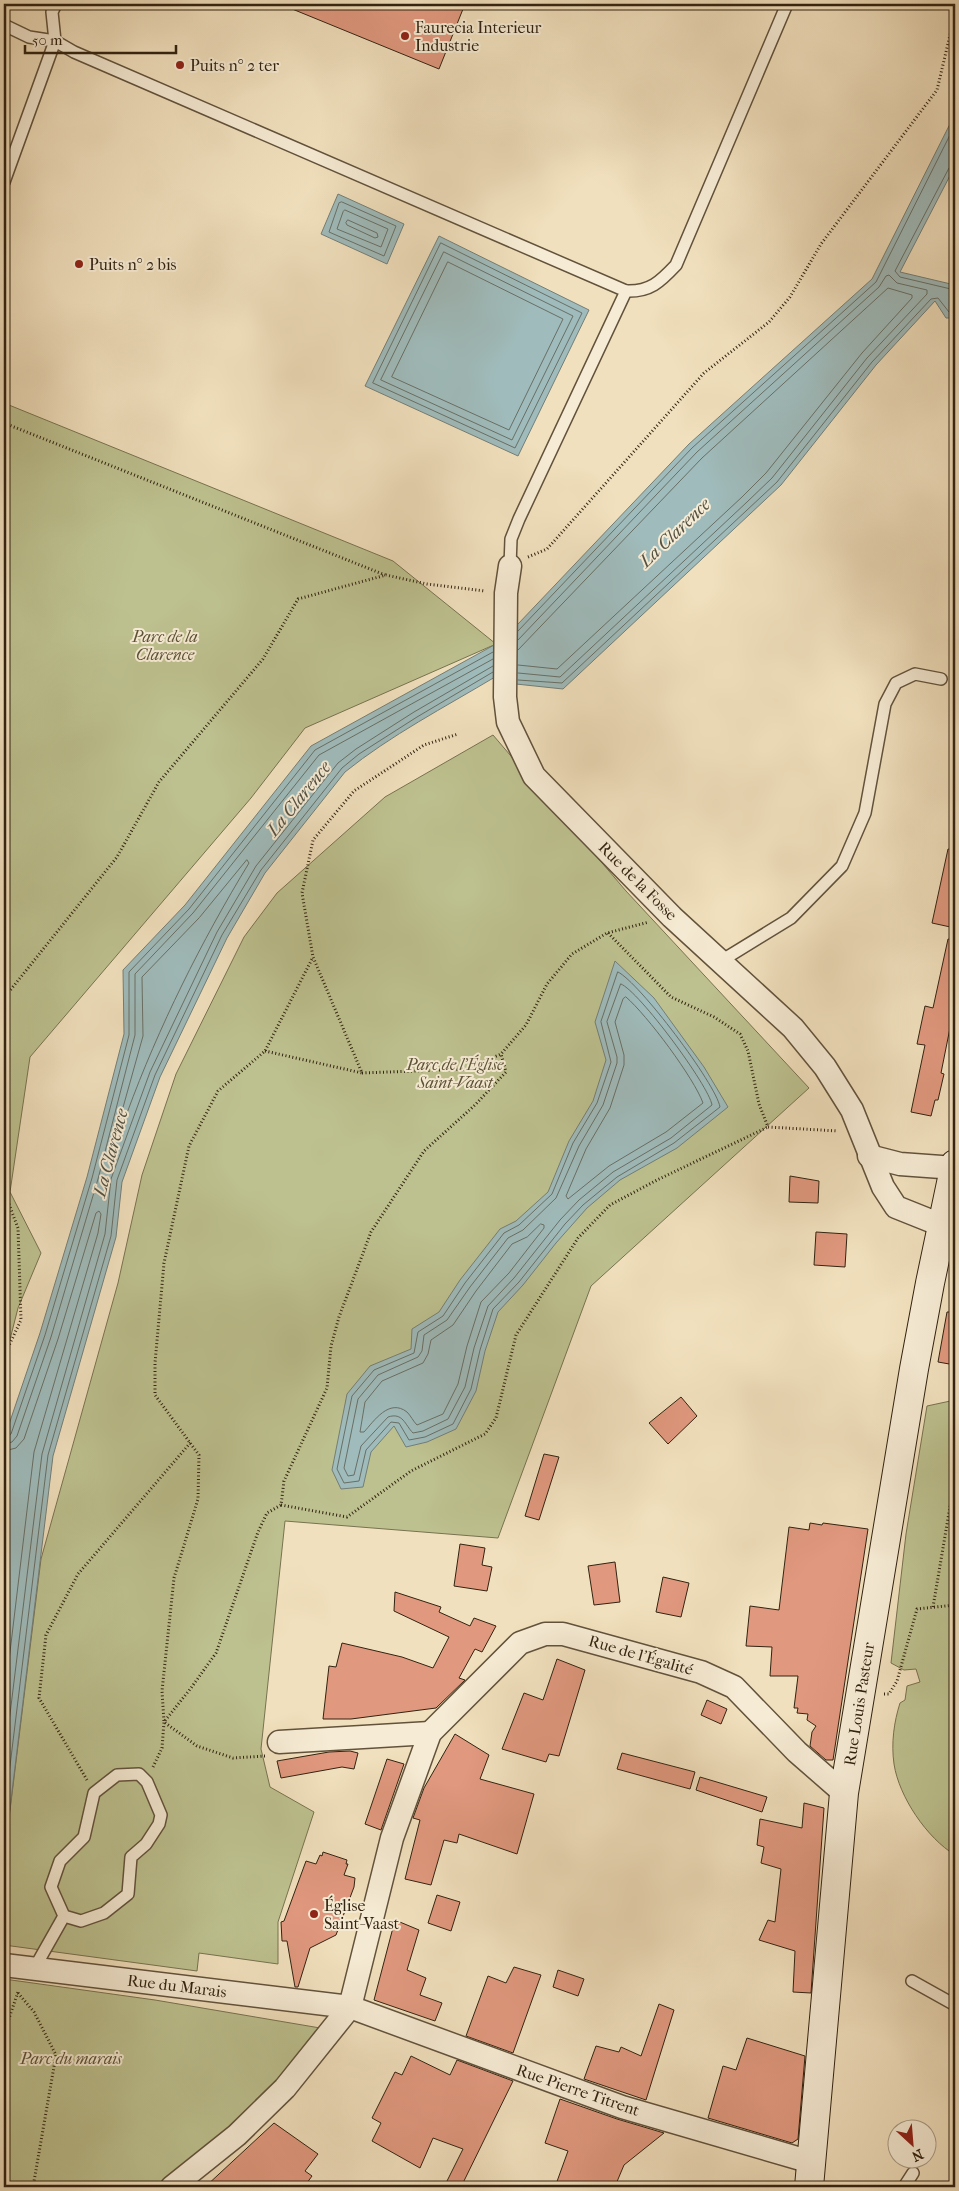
<svg xmlns="http://www.w3.org/2000/svg" width="959" height="2191" font-family="'IM FELL French Canon',serif">
  <style>
    .green { fill: #bdc18f; stroke: #787250 }
    .water { fill: #9fbbbb; stroke: #737e77 }
    .lines { fill: none; stroke-linecap: round; stroke-linejoin: round }
    .shore { stroke: #686f66; stroke-width: 1 }
    .building { fill: #e0987e; stroke: #322311 }
    .service-casing { stroke: #62523c; stroke-width: 14 }
    .minor-casing { stroke: #62523c; stroke-width: 25 }
    .secondary-casing { stroke: #322311; stroke-width: 30 }
    .path { stroke: #322311; stroke-width: 3; stroke-dasharray: 1 2.5; stroke-linecap: butt }
    .service { stroke: #f6ebd4; stroke-width: 11 }
    .minor { stroke: #f6ebd4; stroke-width: 22 }
    .secondary { stroke: #f6ebd4; stroke-width: 28 }
    .poi-dot { fill: #8f2418; stroke: #f6ebd4; stroke-width: 2 }
    .labels { text-anchor: middle; dominant-baseline: central; stroke-width: 4; stroke-linejoin: round; paint-order: stroke }
    .poi-label { font-size: 16px; fill: #322311; stroke: #f6ebd4; text-anchor: start }
    .park-label { font-size: 16px; font-style: italic; fill: #5c5237; stroke: #f6ebd4 }
    .street-label { font-size: 16px; fill: #322311; stroke: #f6ebd4 }
    .water-label { font-size: 18px; font-style: italic; fill: #535144; stroke: #f6ebd4 }
  </style>
  <rect width="100%" height="100%" fill="#f1e0bd"/>
  <filter id="stains"><feTurbulence type="fractalNoise" baseFrequency=".004" numOctaves="4"/><feColorMatrix values="0 0 0 0 .2 0 0 0 0 .09 0 0 0 0 .02 0 0 0 .5 -.17"/></filter>
  <radialGradient id="worn" r=".72"><stop offset=".6" stop-color="#630" stop-opacity="0"/><stop offset="1" stop-color="#630" stop-opacity=".3"/></radialGradient>
  <g class="green">
    <polygon points="4,403 393,561 496,644 305,728 251,798 30,1057 10,1192 41,1253 18,1308 4,1363"/>
    <polygon points="493,735 626,891 809,1088 591,1286 498,1538 285,1521 261,1749 270,1787 314,1812 278,1922 278,1964 199,1953 197,1971 4,1945 4,1859 41,1559 118,1283 142,1175 176,1074 244,937 277,893 385,797"/>
    <path d="M 955,1400 L 955,1855 C 927,1838 899,1797 894,1764 C 891,1743 894,1722 900,1703 L 905,1700 L 907,1686 L 920,1682 L 916,1669 L 904,1670 L 891,1663 L 906,1534 L 927,1406 Z"/>
    <polygon points="4,1979 155,2000 332,2030 172,2187 4,2187"/>
  </g>
  <g class="water">
    <path d="M 955,114 L 955,166 L 900,272 L 955,285 L 955,318 L 946,318 L 935,301 L 876,365 L 781,485 L 563,689 L 516,684 L 495,677 C 445,707 391,735 345,772 L 265,873 L 227,938 L 160,1077 L 122,1182 L 116,1237 L 53,1456 L 4,1857 L 4,1439 L 40,1333 L 87,1177 L 124,1034 L 123,970 L 185,905 L 311,746 L 496,644 L 518,624 L 689,444 L 872,279 Z"/>
    <polygon points="338,194 404,224 387,264 321,234"/>
    <polygon points="439,236 589,310 518,456 365,386"/>
    <polygon points="615,961 654,998 704,1067 728,1107 677,1148 620,1180 587,1208 556,1243 523,1285 498,1312 485,1351 476,1391 456,1429 427,1442 406,1447 394,1426 371,1452 363,1487 341,1489 332,1470 347,1394 370,1366 411,1349 412,1329 439,1312 460,1280 500,1229 516,1221 548,1192 569,1141 593,1101 606,1060 595,1022"/>
  </g>
  <g class="lines">
    <g class="shore">
      <polyline points="955,165 949,168 895,271 900,277 955,290"/>
      <polygon points="342,202 396,226 384,256 329,232 339,203"/>
      <polygon points="345,210 388,229 381,247 337,229 343,212"/>
      <polygon points="348,220 377,233 378,237 375,238 347,225 346,223"/>
      <polygon points="441,243 582,313 515,448 373,383"/>
      <polygon points="444,252 573,316 512,440 381,380"/>
      <polygon points="448,262 563,319 509,430 392,377"/>
      <polyline points="518,631 692,448 876,282 955,125"/>
      <polyline points="518,665 557,669 742,497 766,473 862,353 912,298 912,295 888,288 702,458 518,650"/>
      <polyline points="518,673 560,677 747,502 772,478 867,358 927,294 927,290 897,283 889,275 886,276 879,287 697,452 518,640"/>
      <polyline points="518,680 562,683 777,482 872,362 931,299 938,298 949,312 955,313"/>
      <path d="M 247,860 L 249,863 C 201,942 159,1026 127,1113 L 124,1114 L 122,1111 L 143,1036 L 142,977 L 199,918 Z"/>
      <path d="M 618,972 C 639,982 716,1084 720,1107 L 674,1143 L 617,1177 L 583,1205 L 565,1224 L 519,1282 L 493,1309 L 480,1350 L 471,1389 L 453,1424 L 425,1437 L 409,1440 L 399,1423 L 391,1422 L 366,1450 L 359,1481 L 344,1483 L 337,1469 L 352,1396 L 374,1370 L 414,1353 L 418,1332 L 443,1316 L 465,1283 L 504,1233 L 519,1225 L 552,1194 L 573,1143 L 597,1103 L 611,1062 L 601,1022 Z"/>
      <path d="M 621,984 C 639,991 709,1086 712,1105 L 671,1138 L 613,1172 L 579,1200 L 560,1220 L 514,1278 L 488,1306 L 474,1348 L 465,1387 L 448,1419 L 423,1431 L 413,1433 C 405,1425 403,1412 388,1417 L 361,1446 L 354,1475 L 348,1476 L 344,1468 L 358,1399 L 378,1375 L 418,1357 L 422,1351 L 424,1335 L 447,1320 L 470,1287 L 508,1238 L 523,1230 L 556,1198 L 579,1146 L 603,1105 L 617,1063 L 617,1057 L 607,1022 Z"/>
      <path d="M 626,997 C 647,1015 694,1078 703,1103 L 666,1132 L 609,1166 L 568,1199 L 566,1196 L 586,1149 L 610,1108 L 624,1065 L 624,1055 L 615,1022 L 623,999 Z"/>
      <path d="M 541,1224 L 544,1225 L 544,1228 L 509,1273 L 481,1302 L 467,1346 L 458,1384 L 443,1414 L 417,1425 C 413,1421 411,1416 407,1412 C 389,1398 374,1421 364,1432 L 360,1432 L 365,1402 L 382,1381 L 423,1363 L 428,1354 L 431,1340 L 453,1325 L 476,1291 L 512,1244 L 527,1237 Z"/>
      <polyline points="4,1438 11,1434 45,1335 92,1178 129,1035 129,972 189,909 315,750 493,652"/>
      <polyline points="4,1444 12,1442 17,1436 51,1337 98,1179 135,1035 135,974 193,913 319,755 493,659"/>
      <polyline points="4,1451 16,1448 24,1439 58,1339 96,1213 99,1211 101,1214 98,1233 34,1452 4,1702"/>
      <polyline points="4,1763 42,1454 105,1234 111,1179 150,1072 217,932 256,866 338,763 356,749 414,712 493,666"/>
      <polyline points="4,1815 48,1455 111,1236 117,1180 155,1075 222,935 261,870 342,768 359,754 417,717 493,672"/>
    </g>
  </g>
  <g class="building">
    <polygon points="280,4 465,4 439,69"/>
    <polygon points="948,849 955,850 955,928 932,923"/>
    <polygon points="948,939 955,940 955,1003 941,1073 944,1074 938,1100 935,1100 931,1116 911,1112 925,1045 917,1044 925,1006 933,1008"/>
    <polygon points="790,1176 819,1181 818,1203 789,1202"/>
    <polygon points="816,1232 847,1234 845,1267 814,1265"/>
    <polygon points="947,1312 955,1312 955,1365 938,1362"/>
    <polygon points="681,1397 697,1416 668,1444 649,1423"/>
    <polygon points="544,1454 559,1457 539,1520 525,1516"/>
    <polygon points="810,1523 822,1525 823,1523 868,1529 833,1760 826,1760 810,1746 812,1732 816,1726 807,1720 808,1714 797,1713 798,1708 794,1708 798,1676 770,1676 772,1647 746,1646 750,1606 779,1610 789,1527 809,1530"/>
    <polygon points="460,1544 485,1548 482,1565 492,1567 487,1591 454,1586"/>
    <polygon points="615,1562 620,1602 594,1605 588,1566"/>
    <polygon points="663,1577 689,1583 681,1617 656,1612"/>
    <polygon points="395,1592 441,1607 439,1612 470,1626 474,1618 496,1626 482,1652 475,1649 459,1678 465,1680 436,1708 351,1719 323,1719 329,1666 336,1667 342,1643 402,1657 433,1668 449,1637 394,1611"/>
    <polygon points="557,1659 585,1670 559,1756 549,1754 546,1762 502,1749 524,1693 543,1700"/>
    <polygon points="707,1700 727,1709 721,1724 701,1715"/>
    <polygon points="455,1734 489,1755 480,1779 534,1794 517,1854 459,1834 457,1843 444,1840 431,1885 405,1879 420,1820 413,1818 424,1788"/>
    <polygon points="350,1751 358,1753 354,1769 342,1767 281,1778 277,1761 329,1752"/>
    <polygon points="622,1753 695,1772 690,1789 617,1769"/>
    <polygon points="387,1759 404,1764 381,1830 365,1824"/>
    <polygon points="700,1777 767,1797 762,1812 696,1790"/>
    <polygon points="804,1803 824,1808 811,1993 793,1992 795,1951 759,1940 768,1920 775,1922 781,1869 761,1863 764,1847 757,1845 760,1819 802,1828"/>
    <polygon points="323,1852 347,1860 346,1864 348,1864 344,1875 355,1878 354,1887 336,1935 310,1948 298,1987 295,1987 287,1941 282,1941 281,1922 284,1921 306,1861 316,1864 320,1855 322,1856"/>
    <polygon points="437,1895 460,1902 451,1931 428,1923"/>
    <polygon points="395,1920 419,1930 407,1970 426,1978 420,1995 442,2003 435,2021 374,2000"/>
    <polygon points="514,1967 541,1975 513,2053 466,2036 488,1976 506,1983"/>
    <polygon points="558,1970 584,1979 578,1996 553,1987"/>
    <polygon points="659,2004 674,2010 646,2100 584,2079 596,2046 619,2052 621,2047 641,2056"/>
    <polygon points="747,2038 805,2056 798,2139 792,2143 708,2118 723,2066 736,2070"/>
    <polygon points="411,2056 450,2075 457,2060 513,2081 461,2187 444,2187 463,2149 433,2138 420,2168 372,2141 381,2123 372,2118 395,2072 402,2075"/>
    <polygon points="560,2099 617,2119 664,2133 624,2165 616,2184 607,2182 605,2187 555,2187 568,2151 545,2143"/>
    <polygon points="274,2123 318,2154 305,2171 312,2176 304,2187 205,2187"/>
  </g>
  <g class="lines">
    <g class="service-casing">
      <g id="service">
        <polyline points="4,25 29,37 55,41 74,52 626,291 519,519 511,539 510,566"/>
        <polyline points="4,182 55,41 52,12 56,4"/>
        <path d="M 626,291 C 650,292 660,282 676,265 L 787,4"/>
        <polyline points="721,961 791,918 842,866 865,813 885,704 896,683 915,674 941,679"/>
        <polyline points="34,1969 64,1916 51,1887 60,1861 84,1837 94,1793 117,1775 139,1774 147,1782 161,1815 159,1824 146,1844 131,1857 128,1894 104,1913 81,1921 64,1916"/>
        <polyline points="912,1981 955,2005"/>
        <polyline points="904,2187 913,2173"/>
      </g>
    </g>
    <g class="minor-casing">
      <g id="minor">
        <polyline points="510,566 506,593 505,697 508,722 534,776 672,917 793,1028 825,1067 852,1110 883,1187 896,1207 941,1225"/>
        <polyline points="869,1156 900,1164 955,1168"/>
        <polyline points="279,1742 430,1733"/>
        <polyline points="4,1965 350,2007 622,2107 811,2162"/>
        <polyline points="172,2187 237,2135 285,2088 350,2007 392,1838 430,1733 520,1643 545,1634 563,1634 701,1672 734,1687 797,1752 844,1793"/>
      </g>
    </g>
    <g class="secondary-casing">
      <polyline id="secondary" points="809,2187 844,1793 914,1369 930,1283 955,1164"/>
    </g>
    <g class="path">
      <polyline points="4,423 385,575"/>
      <polyline points="528,557 547,549 704,373 769,322 790,297 821,244 937,90 955,14"/>
      <polyline points="608,933 671,997 714,1017 740,1034 748,1051 759,1104 768,1127 838,1131"/>
      <polyline points="4,998 117,857 159,782 263,659 298,599 386,575 427,584 485,591"/>
      <polyline points="265,1051 362,1073 313,957 302,893 313,840 354,791 424,745 458,734"/>
      <polyline points="362,1073 467,1069 501,1054 526,1025 547,984 572,954 607,933 649,922"/>
      <polyline points="4,1191 18,1228 21,1320 4,1356"/>
      <polyline points="281,1505 347,1517 411,1471 485,1434 496,1418 516,1335 578,1238 610,1205 657,1180 768,1127"/>
      <polyline points="933,1607 955,1477"/>
      <polyline points="884,1694 889,1694 897,1681 917,1609 955,1605"/>
      <polyline points="265,1756 233,1758 197,1746 164,1722 162,1691 174,1578 198,1499 199,1455 155,1395 155,1363 164,1263 189,1146 218,1091 265,1051 313,957"/>
      <polyline points="153,1767 162,1748 164,1722 191,1688 216,1653 258,1532 267,1513 281,1505 284,1481 327,1388 331,1346 339,1317 371,1232 424,1151 475,1105 506,1072 501,1054"/>
      <polyline points="87,1780 39,1698 46,1635 78,1574 191,1442"/>
      <polyline points="18,1993 34,2012 56,2055 33,2187"/>
      <polyline points="4,2033 18,1992"/>
    </g>
    <use href="#service" class="service"/>
    <use href="#minor" class="minor"/>
    <use href="#secondary" class="secondary"/>
  </g>
  <g class="poi-dot">
    <circle cx="405" cy="36" r="5"/>
    <circle cx="180" cy="65" r="5"/>
    <circle cx="79" cy="264" r="5"/>
    <circle cx="314" cy="1914" r="5"/>
  </g>
  <g class="labels">
    <g class="poi-label">
      <text x="415" y="27">Faurecia Interieur<tspan x="415" dy="18">Industrie</tspan></text>
      <text x="190" y="65">Puits n° 2 ter</text>
      <text x="89" y="264">Puits n° 2 bis</text>
      <text x="324" y="1905">Église<tspan x="324" dy="18">Saint-Vaast</tspan></text>
    </g>
    <g class="park-label">
      <text x="165" y="636">Parc de la<tspan x="165" dy="18">Clarence</tspan></text>
      <text x="455" y="1064">Parc de l'Église<tspan x="455" dy="18">Saint-Vaast</tspan></text>
      <text x="71" y="2058">Parc du marais</text>
    </g>
    <g class="street-label">
      <text transform="translate(638 881) rotate(45)">Rue de la Fosse</text>
      <text transform="translate(641 1655) rotate(16)">Rue de l'Égalité</text>
      <text transform="translate(859 1704) rotate(-81)">Rue Louis Pasteur</text>
      <text transform="translate(177 1986) rotate(7)">Rue du Marais</text>
      <text transform="translate(578 2090) rotate(19)">Rue Pierre Titrent</text>
    </g>
    <g class="water-label">
      <text transform="translate(675 533) rotate(-44)">La Clarence</text>
      <text transform="translate(299 799) rotate(-51)">La Clarence</text>
      <text transform="translate(111 1153) rotate(-75)">La Clarence</text>
    </g>
  </g>
  <rect width="959" height="2191" fill="none" stroke="#f1e0bd" stroke-width="20"/>
  <rect x="5" y="5" width="949" height="2181" fill="none" stroke="#322311" stroke-width="2.5"/>
  <rect x="10" y="10" width="939" height="2171" fill="none" stroke="#322311"/>
  <g transform="translate(912 2144) rotate(154)"><circle r="24" fill="#f6ebd4" stroke="#a89b86"/>
  <path d="M0-4L9 19L0 12L-9 19Z" fill="#8f2418"/>
  <text y="-8" font-size="14" font-weight="bold" text-anchor="middle" fill="#322311">N</text>
  </g>
  <path d="M25 45v8h151v-8" fill="none" stroke="#322311" stroke-width="2.5"/>
  <text x="32" y="45" font-size="15" fill="#322311" stroke="#f6ebd4" stroke-width="4" paint-order="stroke">50 m</text>
  <rect width="100%" height="100%" filter="url(#stains)"/>
  <rect width="100%" height="100%" fill="url(#worn)"/>
</svg>
